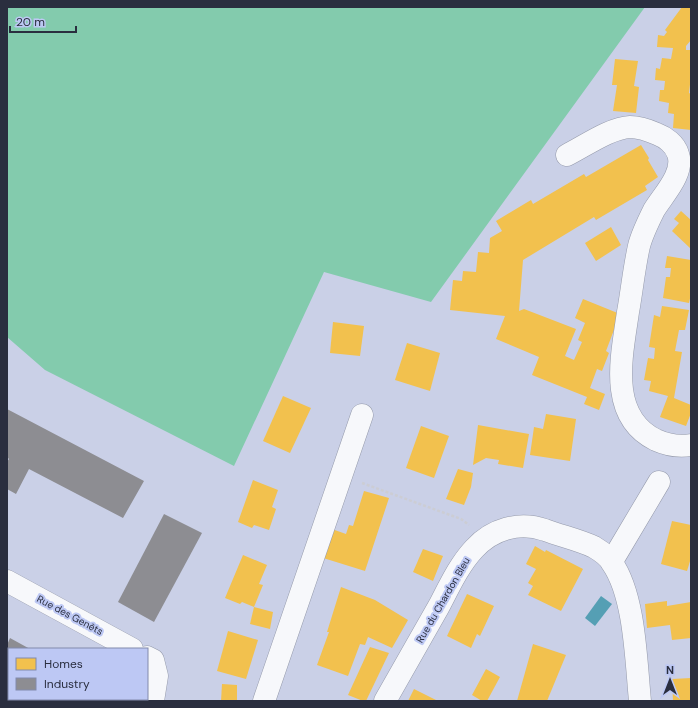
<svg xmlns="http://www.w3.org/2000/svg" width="698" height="708" font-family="'DM Sans',sans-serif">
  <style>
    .green { fill: #83cbad }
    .water { fill: #559fb4 }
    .homes { fill: #f2c14e }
    .industry { fill: #8d8d92 }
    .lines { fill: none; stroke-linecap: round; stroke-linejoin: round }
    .minor-casing { stroke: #959aab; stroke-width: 23 }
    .path { stroke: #cccdd4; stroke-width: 2.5; stroke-dasharray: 3 2; stroke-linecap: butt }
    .minor { stroke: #f7f8fb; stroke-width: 22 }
    .labels { text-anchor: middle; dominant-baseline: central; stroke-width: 4; stroke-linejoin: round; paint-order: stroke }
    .street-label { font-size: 10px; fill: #2a2e3f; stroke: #bdc8f4 }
  </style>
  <rect width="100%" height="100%" fill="#cad0e7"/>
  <polygon class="green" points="7,7 645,7 431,302 324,272 234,466 45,370 7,337"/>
  <polygon class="water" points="601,596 612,604 595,626 585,618"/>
  <g class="homes">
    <polygon points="682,7 691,7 691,40 686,46 686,50 691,50 691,76 689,93 691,94 691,130 673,128 674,114 668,113 669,103 659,101 660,90 664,90 665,81 655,80 656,68 660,69 662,58 671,59 673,48 657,47 658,35 664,36 667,32 665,30"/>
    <polygon points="615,59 638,61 634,86 639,87 636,113 613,111 617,85 612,85"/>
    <polygon points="641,145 649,158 648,160 658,177 645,186 647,190 596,220 594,217 523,260 519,311 524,309 576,329 565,356 574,360 582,342 578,340 585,323 575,318 583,299 620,314 606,351 609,353 602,371 597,369 590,388 605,394 599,410 584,404 587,397 532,375 539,357 496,339 505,316 450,310 453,280 462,281 463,271 476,272 478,252 489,253 490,238 502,231 496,221 531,200 533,204 584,174 586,177"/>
    <polygon points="681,211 691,220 691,249 672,231 679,223 674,219"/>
    <polygon points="611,227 621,245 596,261 585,243"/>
    <polygon points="667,256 691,260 691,294 689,303 663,298 666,277 670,277 671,268 665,268"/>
    <polygon points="662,306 689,310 685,330 679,330 675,351 682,352 674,398 691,405 691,413 686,426 660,417 668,396 649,391 651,381 644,380 648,358 654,359 655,348 649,347 654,315 660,317"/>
    <polygon points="333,322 364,326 360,356 330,353"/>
    <polygon points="407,343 440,353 430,391 395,380"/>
    <polygon points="283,396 311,408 290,453 263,441"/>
    <polygon points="546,414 576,419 570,461 530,455 534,427 543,429"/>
    <polygon points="478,425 529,434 523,468 498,464 499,460 486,458 473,465"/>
    <polygon points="421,426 449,436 434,478 406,468"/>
    <polygon points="458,469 473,473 471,487 464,505 446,499"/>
    <polygon points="253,480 278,490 272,507 276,509 269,530 254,525 252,528 238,522"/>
    <polygon points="364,491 389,498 365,571 320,557 329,528 346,534 349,525 353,526"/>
    <polygon points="672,521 691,525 691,558 687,571 661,564"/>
    <polygon points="535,546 545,552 546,550 583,569 561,611 528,595 533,586 528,583 536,569 526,564"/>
    <polygon points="423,549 443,556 433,581 413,572"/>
    <polygon points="243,555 267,565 259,584 263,585 254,607 242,602 240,604 225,598"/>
    <polygon points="341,587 375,600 408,620 392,648 368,637 365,645 360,644 348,676 317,665 329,632 327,632"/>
    <polygon points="467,594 494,606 480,636 477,634 471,648 447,636"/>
    <polygon points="667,601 667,606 691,602 691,638 672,640 670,625 647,628 645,604"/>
    <polygon points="254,607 273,612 270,629 250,624"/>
    <polygon points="228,631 258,640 246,679 217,671"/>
    <polygon points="533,644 566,655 547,701 517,701"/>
    <polygon points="370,647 389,653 366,701 363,701 348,695"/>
    <polygon points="486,669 500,677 487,701 482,701 472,695"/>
    <polygon points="691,678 691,701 673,701 672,679"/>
    <polygon points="222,684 237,685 237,701 221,701"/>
    <polygon points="414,689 438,701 408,701"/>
  </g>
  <g class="industry">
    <polygon points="7,409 144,481 123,518 29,469 16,494 7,489 7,462 9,459 7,457"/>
    <polygon points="164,514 202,533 154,622 118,602"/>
    <polygon points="10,638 30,649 9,649 9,699 35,699 33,701 7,701 7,645"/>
    <polygon points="64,699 118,699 117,701 63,701"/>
  </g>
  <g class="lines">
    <g class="minor-casing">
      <g id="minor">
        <path d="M 567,155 C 585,146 610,128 630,127 C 640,127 648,130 657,134 C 665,137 675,144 678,154 C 685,173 663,195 654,210 C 648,222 642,234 639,246 C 634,268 632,290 628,312 C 622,355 607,416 656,440 C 667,445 679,447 691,445"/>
        <polyline points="612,561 659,482"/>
        <polyline points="7,581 132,649"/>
        <polyline points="147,657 153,660 157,676 153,701"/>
        <polyline points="264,701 362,415"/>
        <path d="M 385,701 C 403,669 421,638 439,606 C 449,587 459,565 474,549 C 492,529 519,521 545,530 C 561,536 579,540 594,547 C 599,550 609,557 612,563 C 635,596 636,661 640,701"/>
      </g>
    </g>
    <polyline class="path" points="362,483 461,519 469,525"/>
    <use href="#minor" class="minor"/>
  </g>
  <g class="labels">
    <g class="street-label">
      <text transform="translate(443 600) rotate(-60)">Rue du Chardon Bleu</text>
      <text transform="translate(70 615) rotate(28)">Rue des Genêts</text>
    </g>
  </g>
  <rect width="698" height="708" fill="none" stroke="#2a2e3f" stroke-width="16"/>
  <rect x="8" y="648" width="140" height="52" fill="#bdc8f4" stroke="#828aac"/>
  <rect x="16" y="658" width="20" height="12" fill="#f2c14e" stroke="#828aac"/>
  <text x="44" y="668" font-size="12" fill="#2a2e3f">Homes</text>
  <rect x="16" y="678" width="20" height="12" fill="#8d8d92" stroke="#828aac"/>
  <text x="44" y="688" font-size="12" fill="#2a2e3f">Industry</text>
  <g transform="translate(670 680)" stroke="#bdc8f4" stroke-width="3" paint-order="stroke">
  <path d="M0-3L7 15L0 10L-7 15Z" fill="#2a2e3f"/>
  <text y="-6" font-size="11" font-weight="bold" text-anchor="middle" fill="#2a2e3f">N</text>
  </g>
  <path d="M10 26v6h66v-6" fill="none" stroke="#2a2e3f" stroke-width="2"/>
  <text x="16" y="26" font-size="12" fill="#2a2e3f" stroke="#bdc8f4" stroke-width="3" paint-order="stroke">20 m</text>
</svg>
